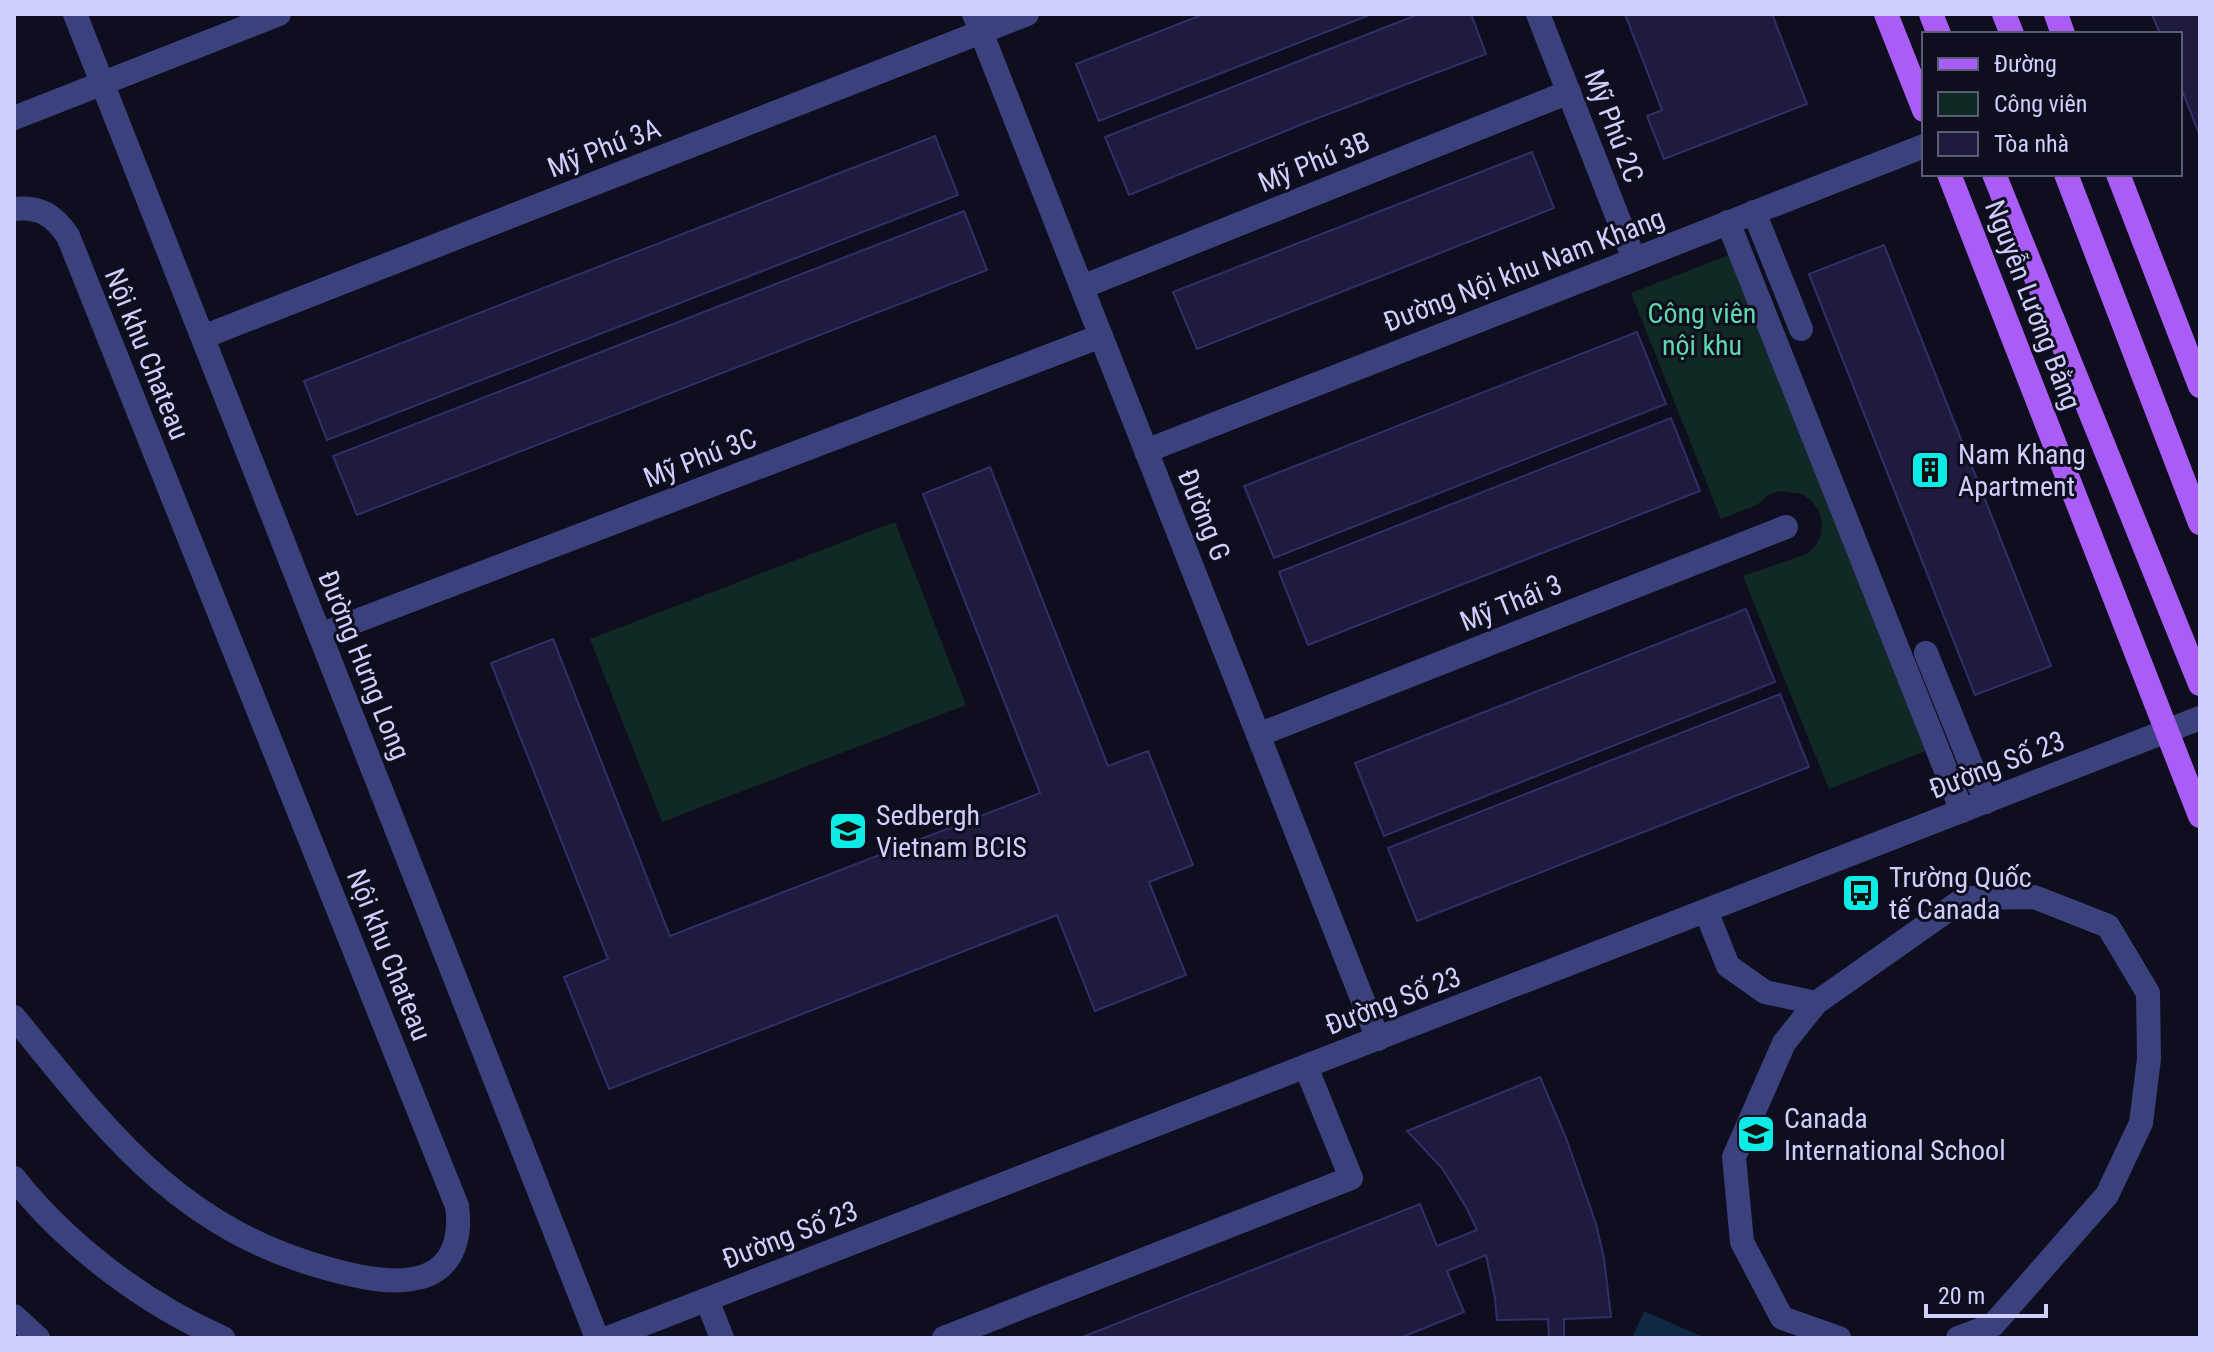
<svg xmlns="http://www.w3.org/2000/svg" width="2214" height="1352" font-family="'Roboto Condensed',sans-serif">
  <style>
    .green { fill: #112925 }
    .water { fill: #0f2843 }
    .building { fill: #1e1b3f; stroke: #332e6a; stroke-width: 2 }
    .lines { fill: none; stroke-linecap: round; stroke-linejoin: round }
    .minor { stroke: #3b417c; stroke-width: 24 }
    .major { stroke: #aa5cf7; stroke-width: 24 }
    .labels { text-anchor: middle; dominant-baseline: central; stroke-width: 6; stroke-linejoin: round; paint-order: stroke }
    .street-label { font-size: 28px; fill: #cfcffd; stroke: #0f0e1f }
    .park-label { font-size: 28px; fill: #5fd8ab; stroke: #0f0e1f }
    .poi-label { font-size: 28px; fill: #cfcffd; stroke: #0f0e1f; text-anchor: start }
  </style>
  <rect width="100%" height="100%" fill="#0f0e1f"/>
  <g class="green">
    <polygon points="1729,255 1925,751 1829,789 1743,576 1807,554 1816,545 1821,535 1822,523 1819,511 1812,501 1802,494 1780,491 1768,495 1757,505 1721,519 1631,293"/>
    <polygon points="895,522 966,705 662,822 590,639"/>
  </g>
  <polygon class="water" points="1644,1311 1705,1338 1632,1338"/>
  <g class="building">
    <polygon points="1204,14 1372,14 1099,121 1076,64"/>
    <polygon points="1419,14 1471,14 1486,54 1305,123 1129,195 1105,137"/>
    <polygon points="1625,14 1772,14 1807,104 1664,159 1647,116 1662,110"/>
    <polygon points="2152,14 2200,14 2200,136 2180,85 2180,34 2160,34"/>
    <polygon points="935,136 958,195 327,440 304,381"/>
    <polygon points="1532,152 1554,208 1197,349 1173,292"/>
    <polygon points="964,211 987,270 357,515 333,456"/>
    <polygon points="1884,245 2051,666 1975,695 1809,274"/>
    <polygon points="1637,332 1666,404 1274,558 1244,486"/>
    <polygon points="1671,418 1700,491 1308,645 1279,572"/>
    <polygon points="990,467 1108,766 1148,751 1193,865 1149,882 1186,975 1095,1011 1057,915 609,1089 564,977 608,959 491,663 553,639 670,936 1040,793 923,494"/>
    <polygon points="1746,609 1775,682 1384,836 1355,763"/>
    <polygon points="1780,694 1809,767 1417,921 1388,848"/>
    <polygon points="1540,1077 1566,1138 1596,1224 1604,1258 1611,1317 1564,1319 1564,1338 1549,1338 1548,1319 1497,1320 1495,1298 1486,1255 1447,1271 1464,1312 1400,1338 1080,1338 1420,1204 1437,1246 1477,1230 1466,1207 1442,1168 1407,1131"/>
  </g>
  <g class="lines">
    <g class="minor">
      <polyline points="75,14 597,1338"/>
      <polyline points="974,14 1378,1039"/>
      <polyline points="1538,14 1634,259"/>
      <polyline points="14,118 279,14"/>
      <path d="M 14,209 C 39,206 54,215 68,236 L 457,1206 C 461,1234 455,1265 425,1276 C 396,1286 358,1277 329,1269 C 178,1228 108,1132 14,1017"/>
      <polyline points="1754,212 1801,329"/>
      <polyline points="1728,222 1962,811"/>
      <polyline points="1082,287 1569,92"/>
      <polyline points="203,337 1027,14"/>
      <polyline points="1146,451 1924,146"/>
      <polyline points="320,635 1101,336"/>
      <polyline points="1926,653 1986,802"/>
      <polyline points="1258,735 1786,527"/>
      <polyline points="1706,911 1728,966 1765,992 1816,1003"/>
      <path d="M 14,1178 C 67,1245 145,1304 223,1338"/>
      <polyline points="707,1300 722,1338"/>
      <polyline points="14,1316 38,1338"/>
      <polyline points="608,1338 2200,718"/>
      <polyline points="944,1338 1351,1178 1306,1067"/>
      <polyline points="1839,1338 1782,1318 1742,1242 1734,1157 1784,1043 1816,1003 1965,898 2034,897 2108,926 2148,993 2149,1059 2141,1123 2107,1195 1993,1325 1958,1338"/>
    </g>
    <g class="major">
      <polyline points="1886,14 1924,110"/>
      <polyline points="1931,14 1939,34"/>
      <polyline points="2004,14 2012,34"/>
      <polyline points="2056,14 2063,34"/>
      <polyline points="1949,174 2200,816"/>
      <polyline points="1994,174 2200,684"/>
      <polyline points="2066,174 2200,523"/>
      <polyline points="2118,174 2200,386"/>
    </g>
  </g>
  <defs>
    <g id="building-square" transform="scale(2)"><rect x="-9" y="-9" width="18" height="18" rx="4" fill="#0cebe6" stroke="#0f0e1f"/><path d="M-4-6H4V6H1V3H-1V6H-4ZM-2.5-4.3h1.7v1.8h-1.7ZM.8-4.3h1.7v1.8H.8ZM-2.5-1h1.7V.8h-1.7ZM.8-1h1.7V.8H.8Z" fill="#111"/></g>
    <g id="school-square" transform="scale(2)"><rect x="-9" y="-9" width="18" height="18" rx="4" fill="#0cebe6" stroke="#0f0e1f"/><path d="M0-5L7-2L0 1L-7-2ZM-4 1L0 2.5L4 1V4Q0 6-4 4Z" fill="#111"/></g>
    <g id="bus-square" transform="scale(2)"><rect x="-9" y="-9" width="18" height="18" rx="4" fill="#0cebe6" stroke="#0f0e1f"/><path d="M-5-6H5V4H4V6H2V4H-2V6H-4V4H-5ZM-3.5-4V0h7V-4ZM-3.5 1.2v1.5H-2V1.2ZM2 1.2v1.5H3.5V1.2Z" fill="#111"/></g>
  </defs>
  <g fill-rule="evenodd">
    <use href="#building-square" x="1930" y="470"/>
    <use href="#school-square" x="848" y="831"/>
    <use href="#bus-square" x="1861" y="893"/>
    <use href="#school-square" x="1756" y="1134"/>
  </g>
  <g class="labels">
    <g class="street-label">
      <text transform="translate(1614 126) rotate(69)">Mỹ Phú 2C</text>
      <text transform="translate(604 148) rotate(-21)">Mỹ Phú 3A</text>
      <text transform="translate(1314 162) rotate(-22)">Mỹ Phú 3B</text>
      <text transform="translate(1524 270) rotate(-21)">Đường Nội khu Nam Khang</text>
      <text transform="translate(2033 305) rotate(69)">Nguyễn Lương Bằng</text>
      <text transform="translate(147 354) rotate(68)">Nội khu Chateau</text>
      <text transform="translate(700 458) rotate(-21)">Mỹ Phú 3C</text>
      <text transform="translate(1204 515) rotate(68)">Đường G</text>
      <text transform="translate(1511 603) rotate(-22)">Mỹ Thái 3</text>
      <text transform="translate(364 665) rotate(68)">Đường Hưng Long</text>
      <text transform="translate(1997 765) rotate(-21)">Đường Số 23</text>
      <text transform="translate(389 955) rotate(68)">Nội khu Chateau</text>
      <text transform="translate(1393 1001) rotate(-21)">Đường Số 23</text>
      <text transform="translate(790 1235) rotate(-21)">Đường Số 23</text>
    </g>
    <g class="park-label">
      <text x="1702" y="313">Công viên<tspan x="1702" dy="32">nội khu</tspan></text>
    </g>
    <g class="poi-label">
      <text x="1958" y="454">Nam Khang<tspan x="1958" dy="32">Apartment</tspan></text>
      <text x="876" y="815">Sedbergh<tspan x="876" dy="32">Vietnam BCIS</tspan></text>
      <text x="1889" y="877">Trường Quốc<tspan x="1889" dy="32">tế Canada</tspan></text>
      <text x="1784" y="1118">Canada<tspan x="1784" dy="32">International School</tspan></text>
    </g>
  </g>
  <rect width="2214" height="1352" fill="none" stroke="#cfcffd" stroke-width="32"/>
  <rect x="1922" y="32" width="260" height="144" fill="#0f0e1f" stroke="#5c5b78" stroke-width="2"/>
  <rect x="1938" y="58" width="40" height="12" fill="#aa5cf7" stroke="#5c5b78" stroke-width="2"/>
  <text x="1994" y="72" font-size="24" fill="#cfcffd">Đường</text>
  <rect x="1938" y="92" width="40" height="24" fill="#112925" stroke="#5c5b78" stroke-width="2"/>
  <text x="1994" y="112" font-size="24" fill="#cfcffd">Công viên</text>
  <rect x="1938" y="132" width="40" height="24" fill="#1e1b3f" stroke="#5c5b78" stroke-width="2"/>
  <text x="1994" y="152" font-size="24" fill="#cfcffd">Tòa nhà</text>
  <path d="M1926 1304v12h120v-12" fill="none" stroke="#cfcffd" stroke-width="4"/>
  <text x="1938" y="1304" font-size="24" fill="#cfcffd" stroke="#0f0e1f" stroke-width="6" paint-order="stroke">20 m</text>
</svg>
